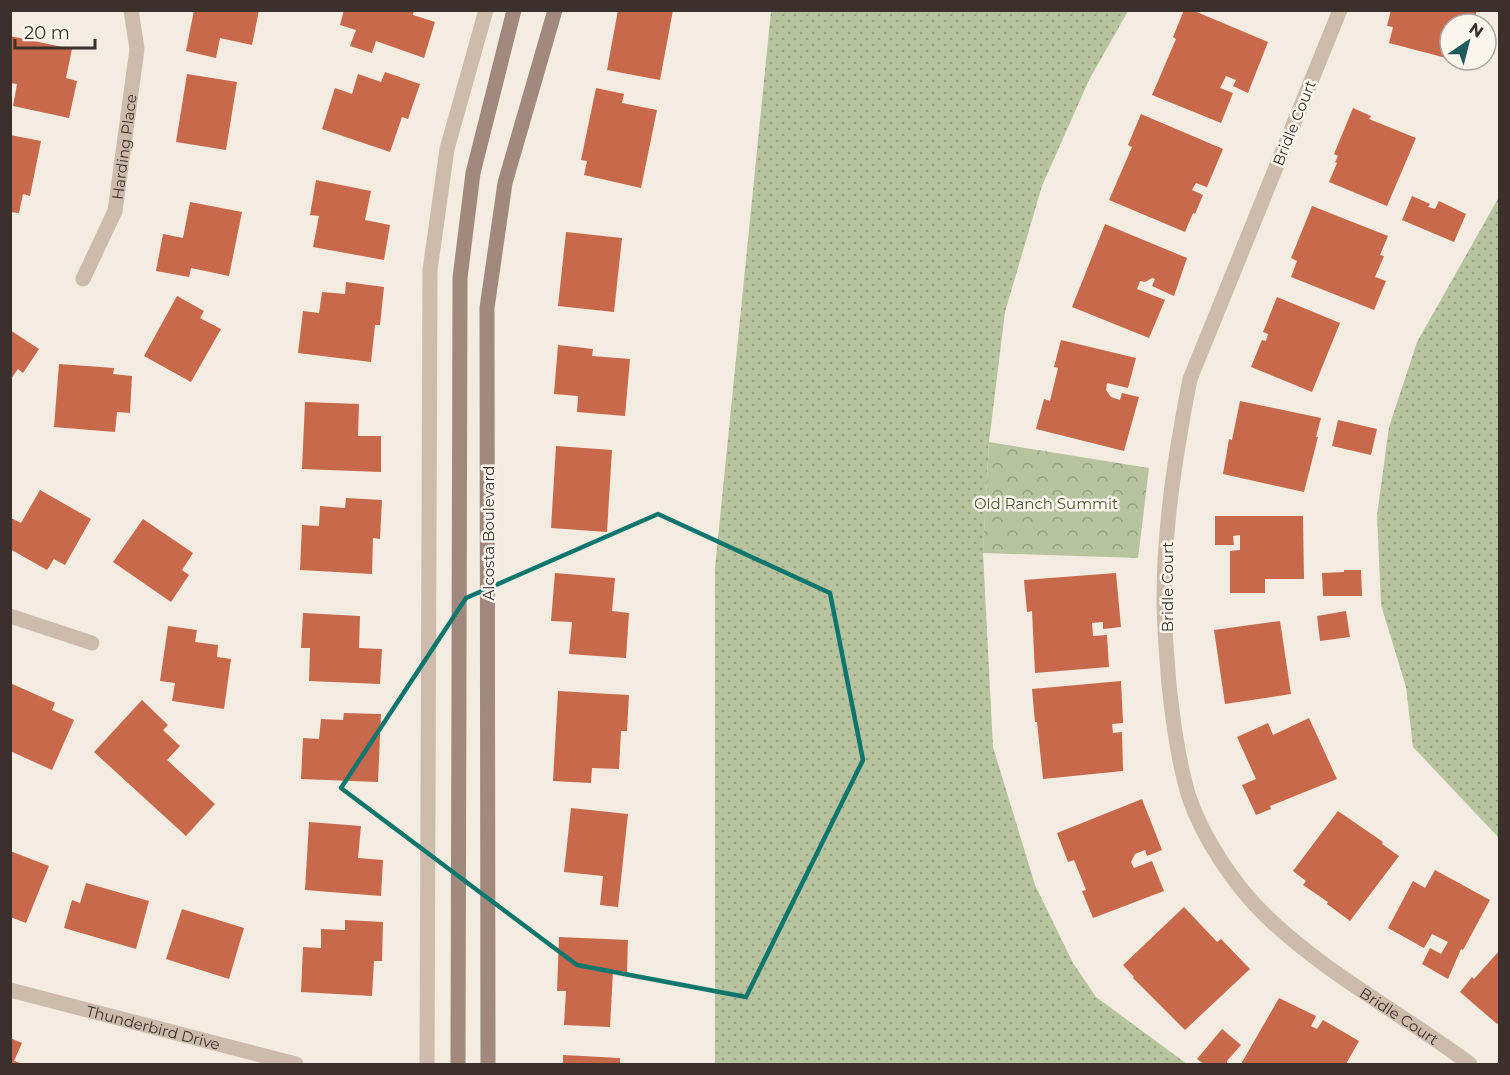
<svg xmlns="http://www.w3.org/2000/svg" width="1510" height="1075" font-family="Montserrat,sans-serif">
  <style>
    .grass { fill: url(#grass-dots) }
    .park { fill: url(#park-crowns) }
    .building { fill: #c8694b }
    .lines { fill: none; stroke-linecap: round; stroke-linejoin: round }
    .street { stroke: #cdbbac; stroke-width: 15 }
    .secondary { stroke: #a18a7d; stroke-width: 15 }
    .marked { fill: none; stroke: #0f766e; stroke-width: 4.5; stroke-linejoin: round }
    .labels { text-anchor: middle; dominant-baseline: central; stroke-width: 5; stroke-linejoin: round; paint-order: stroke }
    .street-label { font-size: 15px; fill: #3b302b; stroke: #fbf5ee }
    .park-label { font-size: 15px; fill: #4a5a2e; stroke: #fbf5ee }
  </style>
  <defs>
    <pattern id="grass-dots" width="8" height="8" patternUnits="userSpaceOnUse" patternTransform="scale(1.5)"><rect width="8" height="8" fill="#b8c4a0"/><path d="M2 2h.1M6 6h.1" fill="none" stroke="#97a083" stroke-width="1.8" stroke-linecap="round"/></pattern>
    <pattern id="park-crowns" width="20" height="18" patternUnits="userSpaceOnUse" patternTransform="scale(1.5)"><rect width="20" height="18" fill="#b8c4a0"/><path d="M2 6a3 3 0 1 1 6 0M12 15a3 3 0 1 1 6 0" fill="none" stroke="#97a083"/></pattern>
  </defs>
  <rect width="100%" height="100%" fill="#f4ebe1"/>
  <g class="grass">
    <polygon points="771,11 1128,11 1089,80 1042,186 1005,312 989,442 983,553 993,747 1035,885 1073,963 1096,997 1187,1064 715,1064 715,568"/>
    <polygon points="1499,197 1500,838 1499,838 1413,747 1406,687 1381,605 1377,515 1389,427 1417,342"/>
  </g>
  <polygon class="park" points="989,442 1149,468 1138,558 983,553"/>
  <g class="building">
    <polygon points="194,10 259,10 252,45 220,38 216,58 186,51"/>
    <polygon points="344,10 414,10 413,15 435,22 424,58 376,41 372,53 350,46 356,30 340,25"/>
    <polygon points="618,10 673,10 660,80 607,70"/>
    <polygon points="1184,10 1192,10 1268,42 1248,93 1233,86 1236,80 1226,76 1220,88 1233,93 1221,123 1152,95 1176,39 1173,37"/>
    <polygon points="1391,10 1477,10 1473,24 1450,24 1450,59 1389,43 1393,27 1387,26"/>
    <polygon points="10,36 72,49 66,78 77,81 69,118 13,106 17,84 10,83"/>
    <polygon points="385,72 420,84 408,119 402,117 390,152 322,129 335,88 352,94 358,74 381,82"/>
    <polygon points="187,74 237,82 226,150 176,142"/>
    <polygon points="596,88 624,94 622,103 657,110 641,188 584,175 587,161 581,160"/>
    <polygon points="1353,108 1371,116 1369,119 1416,138 1387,206 1329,182 1337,163 1335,162 1338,156 1334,154"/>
    <polygon points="1141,114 1223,149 1207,187 1196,183 1192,190 1203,195 1195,214 1193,213 1185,232 1109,200 1132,147 1128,145"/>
    <polygon points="10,135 41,141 30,196 23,194 19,213 10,212"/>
    <polygon points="316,180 371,191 365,220 390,225 384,260 313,247 319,216 310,215"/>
    <polygon points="1412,196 1430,204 1428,207 1435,209 1439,201 1466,214 1454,242 1402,220"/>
    <polygon points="190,202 242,212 229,276 191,268 189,277 156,271 163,234 183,238"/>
    <polygon points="1312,206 1388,236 1380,255 1384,256 1375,277 1386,281 1374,310 1291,277 1297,261 1291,258"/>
    <polygon points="1105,224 1187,258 1174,296 1152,286 1155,279 1152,278 1145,282 1140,281 1137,289 1165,300 1149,338 1072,307"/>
    <polygon points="566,232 622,238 614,312 558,306"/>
    <polygon points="346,282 384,287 380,325 375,325 371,362 298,353 303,311 319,313 322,292 345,294"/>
    <polygon points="177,296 204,311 200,318 221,329 191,382 144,356"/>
    <polygon points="1277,297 1340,323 1312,392 1251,367 1262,340 1266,341 1268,334 1263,332"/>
    <polygon points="10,330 39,349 23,373 18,369 10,380"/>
    <polygon points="1061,340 1136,358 1128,388 1107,383 1106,390 1111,397 1120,400 1122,393 1139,397 1124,451 1036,429 1044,399 1050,401 1058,368 1054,367"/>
    <polygon points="558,345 593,349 592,356 630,359 625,416 577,412 578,396 554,394"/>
    <polygon points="59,364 114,368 113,374 132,376 130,413 117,412 115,432 54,427"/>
    <polygon points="1240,401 1321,418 1316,437 1318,437 1304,492 1223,474 1229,439 1232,440"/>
    <polygon points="305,402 359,404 358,436 381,436 381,472 302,469"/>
    <polygon points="1338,420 1377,429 1371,455 1332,446"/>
    <polygon points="556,446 612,450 607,532 551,528"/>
    <polygon points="40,490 91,519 65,565 54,559 47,570 10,549 10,519 11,518 21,523"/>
    <polygon points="346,498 382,500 380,539 373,538 372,574 300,570 302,525 319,526 320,506 345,508"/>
    <polygon points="1215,516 1303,516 1304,579 1265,579 1265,593 1230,593 1230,551 1240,550 1240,535 1233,536 1234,545 1215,545"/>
    <polygon points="143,519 193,553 182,570 189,575 171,602 113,562"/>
    <polygon points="1344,570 1361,570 1362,596 1323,596 1322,573 1344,572"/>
    <polygon points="555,573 615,578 612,611 629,613 626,658 569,654 572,622 551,621"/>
    <polygon points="1116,573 1121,627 1103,629 1103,622 1092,623 1093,636 1107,635 1109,667 1035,673 1032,611 1027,612 1024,580"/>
    <polygon points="1346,611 1350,637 1320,641 1317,616"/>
    <polygon points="303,613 360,616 359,648 382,649 380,684 309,681 310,648 301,648"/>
    <polygon points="1280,621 1291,694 1225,704 1214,630"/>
    <polygon points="168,626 197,630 195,642 218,645 217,657 231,659 224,709 172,701 175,683 160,681"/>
    <polygon points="1121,681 1123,723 1112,724 1113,733 1122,732 1123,771 1043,779 1037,722 1035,722 1032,689"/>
    <polygon points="10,683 55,703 52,710 74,720 52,770 10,751"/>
    <polygon points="558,691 629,695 627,731 621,731 619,769 592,768 591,783 553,781"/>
    <polygon points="142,700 168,725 163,730 180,746 167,760 215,804 186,836 94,752"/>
    <polygon points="344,713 381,714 378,782 301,779 303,738 319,739 321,719 343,720"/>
    <polygon points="1309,718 1337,779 1270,806 1271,809 1256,815 1242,785 1256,779 1237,737 1268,723 1273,735"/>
    <polygon points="1142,799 1162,850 1147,856 1145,850 1135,854 1131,862 1134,868 1152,861 1164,891 1093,918 1082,891 1086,890 1074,860 1068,862 1057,833"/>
    <polygon points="571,808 628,814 618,907 600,905 603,876 564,872"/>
    <polygon points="1338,811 1383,842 1382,844 1399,856 1350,921 1327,904 1328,902 1303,885 1306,881 1293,871"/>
    <polygon points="309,822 361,826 358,858 383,860 381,896 305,890"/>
    <polygon points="10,851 49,866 26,923 10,917"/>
    <polygon points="1435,870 1490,900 1463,950 1461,949 1448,979 1422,964 1430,948 1441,954 1448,942 1432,934 1424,948 1388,928 1413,881 1425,888"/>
    <polygon points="86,883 149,901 136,949 64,928 72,900 80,903"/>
    <polygon points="1184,907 1217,942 1221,939 1250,969 1185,1030 1133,978 1134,977 1123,965"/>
    <polygon points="182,909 244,928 229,979 166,959"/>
    <polygon points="345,920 383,922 382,961 374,961 372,996 301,992 303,947 321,948 321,929 345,930"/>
    <polygon points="559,937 628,940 627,972 613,971 610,1027 564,1025 566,991 557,991"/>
    <polygon points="1500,950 1500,1021 1497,1024 1460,992 1472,977 1474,979"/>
    <polygon points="1279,998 1316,1016 1311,1026 1317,1029 1323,1020 1359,1041 1346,1064 1241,1064"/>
    <polygon points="1222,1029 1241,1045 1227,1061 1227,1064 1204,1064 1197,1059"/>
    <polygon points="10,1038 22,1043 14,1061 23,1064 10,1064"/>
    <polygon points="563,1055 620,1058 620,1064 563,1064"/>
  </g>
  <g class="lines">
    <g class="street">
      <path id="s1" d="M 1340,10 L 1190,379 C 1176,451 1164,525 1164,599 C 1164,628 1167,657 1169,685 C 1173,723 1178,761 1189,797 C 1203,838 1234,885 1265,915 C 1324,973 1403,1014 1470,1064"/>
      <path id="s2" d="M 83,279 L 115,211 L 137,49 L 131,10"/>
      <polyline points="10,616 92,643"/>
      <path id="s3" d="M 10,990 L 296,1064"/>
      <polyline points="427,1064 430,270 447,149 486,10"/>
    </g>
    <g class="secondary">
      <polyline points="458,1064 460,278 473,173 514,10"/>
      <polyline points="488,1064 487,308 505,183 555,10"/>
    </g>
  </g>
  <path class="marked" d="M 658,514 L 830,593 L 863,760 L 746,997 L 577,965 L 341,788 L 466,598 Z"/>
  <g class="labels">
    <g class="street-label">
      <text transform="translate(1294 123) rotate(-68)">Bridle Court</text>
      <text stroke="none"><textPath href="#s2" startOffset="140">Harding Place</textPath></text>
      <text transform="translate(488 533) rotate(-90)">Alcosta Boulevard</text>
      <text transform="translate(1167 587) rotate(-90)">Bridle Court</text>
      <text stroke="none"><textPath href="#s1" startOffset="1130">Bridle Court</textPath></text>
      <text stroke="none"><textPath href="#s3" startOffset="148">Thunderbird Drive</textPath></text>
    </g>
    <g class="park-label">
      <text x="1046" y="503">Old Ranch Summit</text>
    </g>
  </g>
  <rect width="1510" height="1075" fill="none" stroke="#3b302b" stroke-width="24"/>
  <g transform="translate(1468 42) rotate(35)"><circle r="28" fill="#fbf5ee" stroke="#aea6a0" stroke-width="1.5"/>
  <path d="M0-4.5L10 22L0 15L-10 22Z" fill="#1f5a5e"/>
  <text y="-9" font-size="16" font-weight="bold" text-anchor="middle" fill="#3b302b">N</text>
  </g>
  <path d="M15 39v9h80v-9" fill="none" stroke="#3b302b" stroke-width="3"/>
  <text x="24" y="39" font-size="18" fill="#3b302b" stroke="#fbf5ee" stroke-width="4.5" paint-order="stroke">20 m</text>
</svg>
